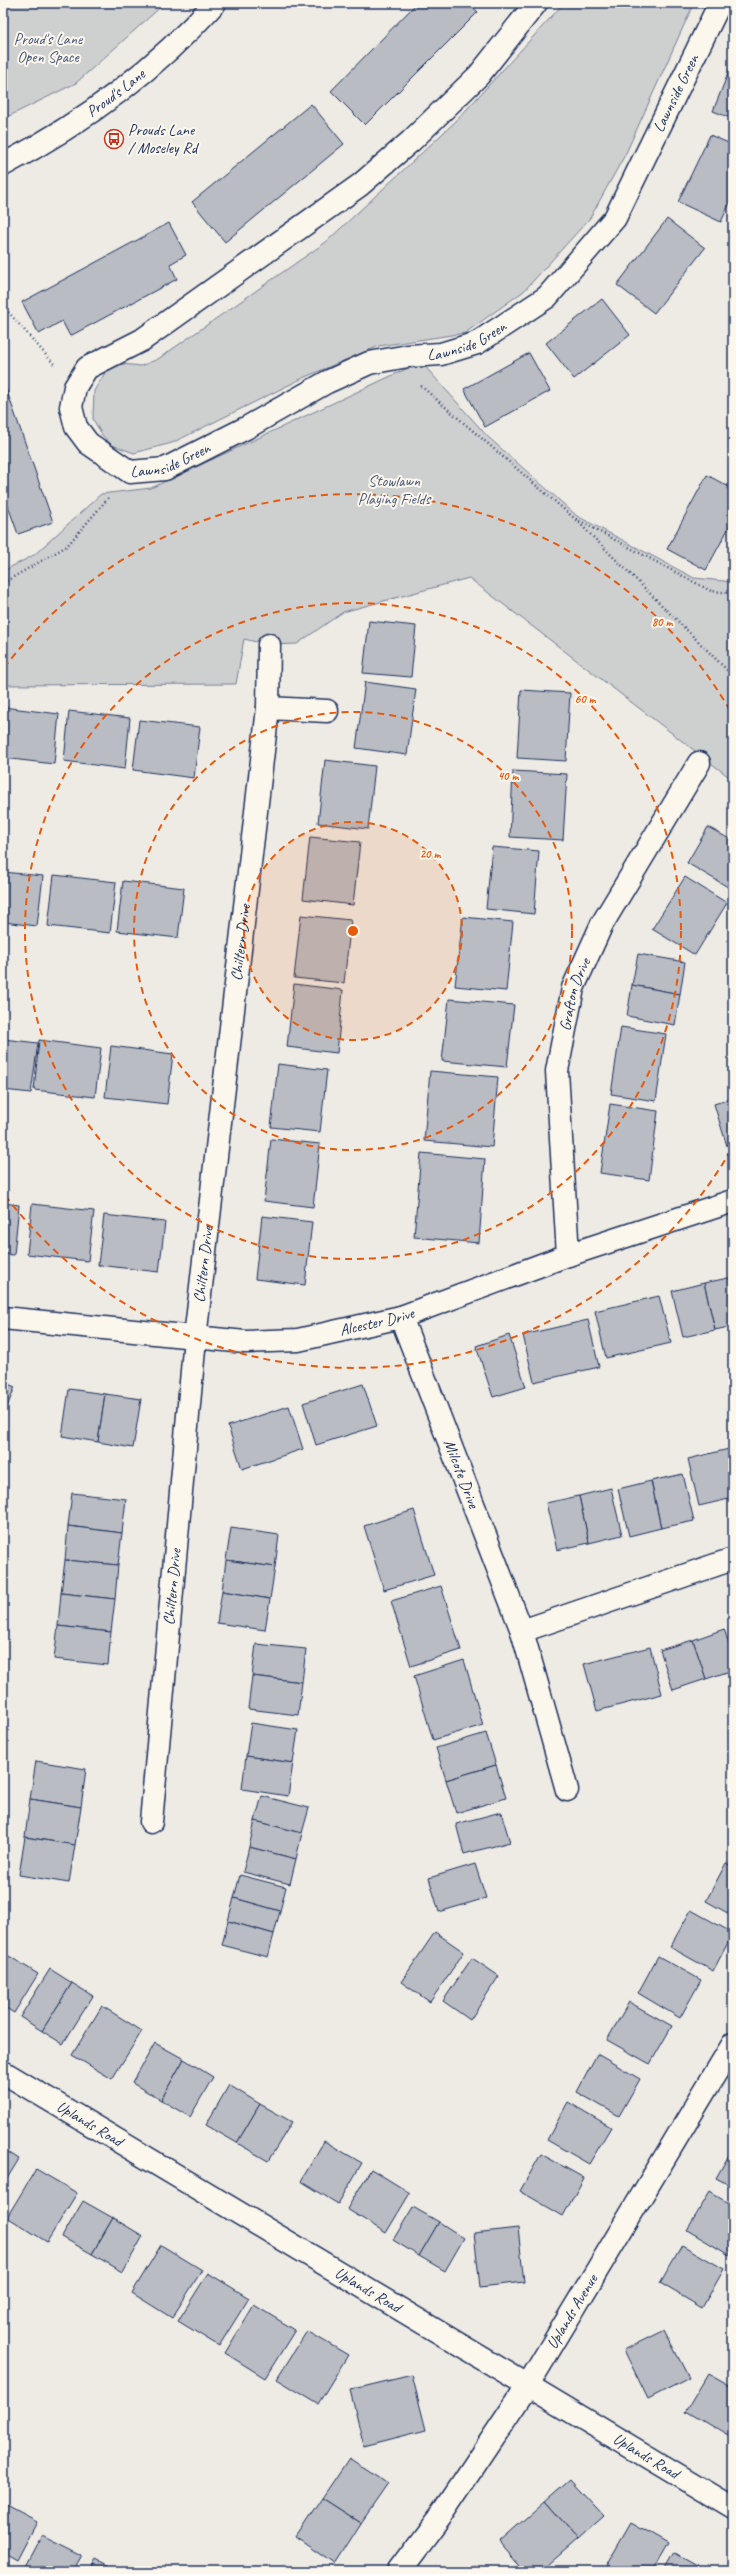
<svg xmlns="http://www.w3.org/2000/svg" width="736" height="2574" font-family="Caveat,sans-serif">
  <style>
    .green { fill: #cecfcf; stroke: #747f96 }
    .building { fill: #b9bcc3; stroke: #1b2f5e }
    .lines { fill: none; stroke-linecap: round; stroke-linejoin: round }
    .minor-casing { stroke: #1b2f5e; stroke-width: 25 }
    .path { stroke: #1b2f5e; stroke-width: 2.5; stroke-dasharray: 1 3; stroke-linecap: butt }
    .minor { stroke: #fbf7ec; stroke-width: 22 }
    .ring { fill: none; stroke: #e8590c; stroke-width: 2; stroke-dasharray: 7 5 }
    .labels { text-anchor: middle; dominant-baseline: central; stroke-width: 4; stroke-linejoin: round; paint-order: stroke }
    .park-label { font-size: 16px; fill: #48577a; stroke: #fbf7ec }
    .street-label { font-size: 16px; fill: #1b2f5e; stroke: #fbf7ec }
    .poi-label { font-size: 16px; fill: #1b2f5e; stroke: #fbf7ec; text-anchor: start }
    .centre { fill: #e8590c; stroke: #fbf7ec; stroke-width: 2 }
    .ring-label { font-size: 12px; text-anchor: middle; font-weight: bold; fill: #e8590c; stroke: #fbf7ec; stroke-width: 4; stroke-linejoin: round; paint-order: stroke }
  </style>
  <rect width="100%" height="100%" fill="#eeebe4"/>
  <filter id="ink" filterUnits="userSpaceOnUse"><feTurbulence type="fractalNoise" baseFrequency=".025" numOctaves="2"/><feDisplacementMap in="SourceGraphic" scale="8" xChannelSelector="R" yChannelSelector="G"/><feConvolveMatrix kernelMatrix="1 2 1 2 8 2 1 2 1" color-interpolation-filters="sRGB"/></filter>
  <g filter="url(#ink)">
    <g class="green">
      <polygon points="3,3 165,3 76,83 3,119"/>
      <polygon points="564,3 694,3 626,153 590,218 524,291 465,333 379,346 305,377 172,443 134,453 112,445 102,435 93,419 94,391 106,371 122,364 141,366 158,359 326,242 456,121"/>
      <polygon points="421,362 488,437 577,516 694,578 733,582 733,780 469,578 343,612 297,644 269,645 244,639 236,684 3,685 3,571 34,555 101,494 151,488"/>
    </g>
    <g class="building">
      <polygon points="417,3 468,3 478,12 365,125 331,91"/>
      <polygon points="733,61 733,119 713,111"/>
      <polygon points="311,104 344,144 225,242 192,202"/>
      <polygon points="710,135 733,145 733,196 721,222 678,202"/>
      <polygon points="667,219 705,248 654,313 617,285"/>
      <polygon points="169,223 186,255 170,264 177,279 70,336 62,321 39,334 22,302"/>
      <polygon points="602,299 630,335 574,379 546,343"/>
      <polygon points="529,353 550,391 485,427 464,389"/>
      <polygon points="3,380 53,522 18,534 3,492"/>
      <polygon points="707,475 733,489 733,520 706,570 667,549"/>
      <polygon points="369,621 416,626 411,677 363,673"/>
      <polygon points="365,682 416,689 407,755 356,748"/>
      <polygon points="521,690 570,693 566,761 517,758"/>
      <polygon points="3,707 59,714 54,764 3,758"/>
      <polygon points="69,711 130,718 125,769 64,761"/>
      <polygon points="139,720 200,727 194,778 133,770"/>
      <polygon points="325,760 375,766 368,829 318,823"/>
      <polygon points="513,771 567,774 563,840 510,837"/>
      <polygon points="708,827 733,841 733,890 687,863"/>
      <polygon points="310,837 360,842 353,905 303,899"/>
      <polygon points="492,847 539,851 534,914 486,909"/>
      <polygon points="3,872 43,876 37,926 3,922"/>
      <polygon points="54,875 116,882 110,933 48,926"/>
      <polygon points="685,877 727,903 695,955 652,929"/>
      <polygon points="123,881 184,888 178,938 117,931"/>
      <polygon points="301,915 351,920 344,983 294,978"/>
      <polygon points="463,917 513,922 506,991 455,986"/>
      <polygon points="638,954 685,962 680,994 632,985"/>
      <polygon points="294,984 343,990 337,1053 287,1047"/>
      <polygon points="632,985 680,994 675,1025 627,1016"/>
      <polygon points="449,999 514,1005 507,1067 442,1061"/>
      <polygon points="621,1027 666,1034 656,1101 611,1094"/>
      <polygon points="3,1039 38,1043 31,1093 3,1090"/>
      <polygon points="39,1040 101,1048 95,1097 34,1090"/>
      <polygon points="111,1046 173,1054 167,1104 105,1097"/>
      <polygon points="278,1064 327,1070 320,1132 271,1127"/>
      <polygon points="430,1071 498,1077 492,1147 424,1141"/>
      <polygon points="733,1098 733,1144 727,1146 714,1104"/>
      <polygon points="610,1104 658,1111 649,1180 600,1173"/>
      <polygon points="271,1139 320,1144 313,1207 264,1201"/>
      <polygon points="421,1153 485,1159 479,1243 414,1237"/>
      <polygon points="3,1203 19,1205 14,1255 3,1254"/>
      <polygon points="32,1204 94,1211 88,1261 27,1254"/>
      <polygon points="104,1215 165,1222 159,1272 98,1265"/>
      <polygon points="262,1216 312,1222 305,1285 255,1279"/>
      <polygon points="733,1277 733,1326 715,1330 704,1283"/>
      <polygon points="704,1283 715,1330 683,1337 672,1291"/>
      <polygon points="659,1296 671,1343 606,1358 595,1311"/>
      <polygon points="588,1320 599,1367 534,1382 523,1335"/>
      <polygon points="509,1335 526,1387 493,1397 476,1346"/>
      <polygon points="3,1382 15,1387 5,1412 3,1411"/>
      <polygon points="363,1384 377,1426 316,1445 303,1403"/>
      <polygon points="69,1389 105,1394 98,1442 62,1436"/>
      <polygon points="105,1394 141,1399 133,1448 98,1442"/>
      <polygon points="289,1406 303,1449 242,1469 228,1426"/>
      <polygon points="733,1448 733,1498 699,1506 688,1459"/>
      <polygon points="683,1474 694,1521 661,1528 651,1481"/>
      <polygon points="651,1481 661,1528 629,1536 618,1489"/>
      <polygon points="611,1488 622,1535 589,1543 579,1496"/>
      <polygon points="72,1493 126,1499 122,1533 68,1526"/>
      <polygon points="579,1496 589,1543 557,1550 546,1503"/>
      <polygon points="414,1510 434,1575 384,1590 364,1526"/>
      <polygon points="68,1526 122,1533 118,1565 65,1560"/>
      <polygon points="231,1528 279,1535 275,1567 226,1560"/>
      <polygon points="65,1560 118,1565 115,1599 61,1593"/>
      <polygon points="226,1560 275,1567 270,1599 222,1591"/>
      <polygon points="441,1586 461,1650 411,1666 391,1601"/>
      <polygon points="222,1591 270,1599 265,1630 217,1623"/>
      <polygon points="61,1593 115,1599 111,1632 58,1626"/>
      <polygon points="58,1626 111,1632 108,1665 54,1659"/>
      <polygon points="724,1629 733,1656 733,1670 706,1679 693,1640"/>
      <polygon points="693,1640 706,1679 673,1690 660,1650"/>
      <polygon points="256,1644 306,1649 302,1682 252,1676"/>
      <polygon points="650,1647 662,1694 597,1711 584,1664"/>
      <polygon points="464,1660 483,1725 433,1740 414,1676"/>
      <polygon points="252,1676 302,1682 298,1715 248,1709"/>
      <polygon points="251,1723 298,1730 293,1763 246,1756"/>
      <polygon points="486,1733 496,1765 446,1780 436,1748"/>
      <polygon points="246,1756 293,1763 288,1796 242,1789"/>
      <polygon points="36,1761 86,1769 81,1807 30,1799"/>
      <polygon points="496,1765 506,1798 456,1813 446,1780"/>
      <polygon points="262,1796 309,1808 302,1833 255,1821"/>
      <polygon points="30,1799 81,1807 75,1845 25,1837"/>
      <polygon points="501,1812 510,1842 464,1854 456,1824"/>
      <polygon points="255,1821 302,1833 296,1859 249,1847"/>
      <polygon points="25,1837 75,1845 69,1883 19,1875"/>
      <polygon points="249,1847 296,1859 290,1884 243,1872"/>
      <polygon points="726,1863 733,1867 733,1916 706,1901"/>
      <polygon points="475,1864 486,1898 439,1912 429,1878"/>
      <polygon points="240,1875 286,1887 280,1911 234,1898"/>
      <polygon points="234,1898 280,1911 274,1934 228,1921"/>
      <polygon points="691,1910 733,1933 713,1971 670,1947"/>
      <polygon points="228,1921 274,1934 268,1957 222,1945"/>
      <polygon points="435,1932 464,1952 430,2002 401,1982"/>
      <polygon points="9,1956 38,1974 14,2013 3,2006 3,1966"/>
      <polygon points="658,1956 701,1980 680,2018 638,1993"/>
      <polygon points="472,1958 499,1976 470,2020 443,2001"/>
      <polygon points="50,1969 72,1983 42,2031 20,2017"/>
      <polygon points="72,1983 93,1996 63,2044 42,2031"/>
      <polygon points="629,2002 672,2026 650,2064 607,2040"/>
      <polygon points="102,2006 142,2031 112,2079 72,2055"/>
      <polygon points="155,2043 184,2059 161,2100 132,2083"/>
      <polygon points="597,2054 640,2079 619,2116 577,2092"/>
      <polygon points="184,2059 213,2077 190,2117 161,2100"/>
      <polygon points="229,2085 260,2104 237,2143 206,2125"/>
      <polygon points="568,2102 611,2127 589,2164 547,2140"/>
      <polygon points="260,2104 292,2122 268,2161 237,2143"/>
      <polygon points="324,2141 362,2163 338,2204 301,2181"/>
      <polygon points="733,2148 733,2187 716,2178"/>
      <polygon points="3,2149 19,2159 3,2185"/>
      <polygon points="541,2154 584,2178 563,2216 520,2191"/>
      <polygon points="36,2169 77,2193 47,2242 7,2217"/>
      <polygon points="371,2169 410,2193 386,2233 347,2209"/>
      <polygon points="710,2192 733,2206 733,2248 729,2255 687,2230"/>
      <polygon points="83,2201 113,2218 92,2254 62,2237"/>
      <polygon points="413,2207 439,2222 419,2256 393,2240"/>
      <polygon points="113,2218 143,2236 123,2272 92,2254"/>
      <polygon points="439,2222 464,2238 445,2271 419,2256"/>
      <polygon points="518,2228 524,2282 480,2287 474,2233"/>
      <polygon points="161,2245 202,2270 172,2318 132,2293"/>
      <polygon points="682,2245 724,2269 702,2308 660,2283"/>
      <polygon points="208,2273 249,2298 219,2346 178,2321"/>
      <polygon points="254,2305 295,2330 265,2378 225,2353"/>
      <polygon points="664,2330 689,2378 648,2399 624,2350"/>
      <polygon points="307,2331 348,2355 318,2404 277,2379"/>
      <polygon points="708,2374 733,2388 733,2427 728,2436 686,2411"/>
      <polygon points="412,2375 426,2430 364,2446 350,2390"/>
      <polygon points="349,2458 388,2484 361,2523 322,2498"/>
      <polygon points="570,2479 604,2516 578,2539 545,2501"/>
      <polygon points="322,2498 361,2523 335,2564 296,2537"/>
      <polygon points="545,2501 578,2539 541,2571 524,2571 499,2542"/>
      <polygon points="3,2504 37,2522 17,2560 3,2552"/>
      <polygon points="631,2522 668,2543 652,2571 616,2571 606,2565"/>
      <polygon points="42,2535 82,2555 73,2571 23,2571"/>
      <polygon points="674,2553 706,2571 664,2571"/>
      <polygon points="95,2560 116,2571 89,2571"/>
      <polygon points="476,2565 485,2571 471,2571"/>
    </g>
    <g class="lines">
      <g class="minor-casing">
        <g id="minor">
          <path id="s1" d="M 536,3 L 479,75 L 411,141 L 360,185 L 142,340 L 87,368 L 75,387 L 71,407 L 76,427 L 88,443 L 130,472 L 165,469 L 246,428 L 327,382 L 369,363 L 408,356 L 441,354 L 477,343 L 547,297 L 615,218 L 720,3"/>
          <path id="s2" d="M 3,165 C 81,124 156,69 215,3"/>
          <polyline points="268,708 327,711"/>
          <path id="s3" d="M 568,1255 L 557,1071 L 573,988 L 602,924 L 699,763"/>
          <path id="s4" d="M 401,1317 L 522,1631 L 567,1790"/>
          <path id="s5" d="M 3,1318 L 245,1342 L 298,1340 L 401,1317 L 568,1255 L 733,1201"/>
          <polyline points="522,1631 733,1559"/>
          <path id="s6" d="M 151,1822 L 195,1338 L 268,708 L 269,645"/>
          <path id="s7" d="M 3,2072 L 733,2508"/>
          <path id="s8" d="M 399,2571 L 441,2515 L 528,2385 L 733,2044"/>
        </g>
      </g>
      <g class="path">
        <polyline points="3,306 54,364"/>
        <polyline points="421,386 574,518 711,591 733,593"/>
        <polyline points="576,520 733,676"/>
        <polyline points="3,583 67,546 110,496"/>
      </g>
      <use href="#minor" class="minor"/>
    </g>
  </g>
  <circle cx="353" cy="931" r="109" fill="#e8590c" fill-opacity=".12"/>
  <g class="ring">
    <circle cx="353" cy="931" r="109"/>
    <circle cx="353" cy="931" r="219"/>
    <circle cx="353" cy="931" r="328"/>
    <path d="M731 1150A437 437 0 0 1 4 1194M4 668A437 437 0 0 1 731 712"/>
  </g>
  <defs>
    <g id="bus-ring" transform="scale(1)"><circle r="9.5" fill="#fbf7ec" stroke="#c8321e" stroke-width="1.5"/><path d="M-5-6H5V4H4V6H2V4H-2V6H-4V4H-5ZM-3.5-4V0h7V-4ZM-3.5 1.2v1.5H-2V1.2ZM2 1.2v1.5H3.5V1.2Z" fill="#c8321e"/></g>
  </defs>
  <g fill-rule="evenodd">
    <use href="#bus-ring" x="114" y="139"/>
  </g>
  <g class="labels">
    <g class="park-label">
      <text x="48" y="39">Proud's Lane<tspan x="48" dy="18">Open Space</tspan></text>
      <text x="394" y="481">Stowlawn<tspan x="394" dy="18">Playing Fields</tspan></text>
    </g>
    <g class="street-label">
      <text stroke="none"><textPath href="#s2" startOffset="134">Proud's Lane</textPath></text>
      <text stroke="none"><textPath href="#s1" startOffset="1420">Lawnside Green</textPath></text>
      <text stroke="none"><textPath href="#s1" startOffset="1084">Lawnside Green</textPath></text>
      <text stroke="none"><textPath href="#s1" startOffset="760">Lawnside Green</textPath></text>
      <text stroke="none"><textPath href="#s6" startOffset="884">Chiltern Drive</textPath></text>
      <text stroke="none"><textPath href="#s3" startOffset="263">Grafton Drive</textPath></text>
      <text stroke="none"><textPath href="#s6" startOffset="560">Chiltern Drive</textPath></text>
      <text stroke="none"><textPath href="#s5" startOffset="377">Alcester Drive</textPath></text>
      <text stroke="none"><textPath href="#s4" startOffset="168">Milcote Drive</textPath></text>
      <text stroke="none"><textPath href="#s6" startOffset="236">Chiltern Drive</textPath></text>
      <text stroke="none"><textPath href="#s7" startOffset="101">Uplands Road</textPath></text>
      <text stroke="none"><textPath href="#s7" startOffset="425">Uplands Road</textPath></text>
      <text stroke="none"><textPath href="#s8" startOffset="312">Uplands Avenue</textPath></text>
      <text stroke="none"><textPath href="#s7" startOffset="749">Uplands Road</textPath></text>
    </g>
    <g class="poi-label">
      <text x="128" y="130">Prouds Lane<tspan x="128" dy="18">/ Moseley Rd</tspan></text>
    </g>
  </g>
  <circle cx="353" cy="931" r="6" class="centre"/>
  <g class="ring-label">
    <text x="662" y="626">80 m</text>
    <text x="585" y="703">60 m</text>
    <text x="508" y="780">40 m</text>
    <text x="430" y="858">20 m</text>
  </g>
  <rect width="736" height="2574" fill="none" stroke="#fbf7ec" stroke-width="16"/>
  <rect x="8" y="8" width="720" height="2558" fill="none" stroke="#1b2f5e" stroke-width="1.5" filter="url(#ink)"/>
</svg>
